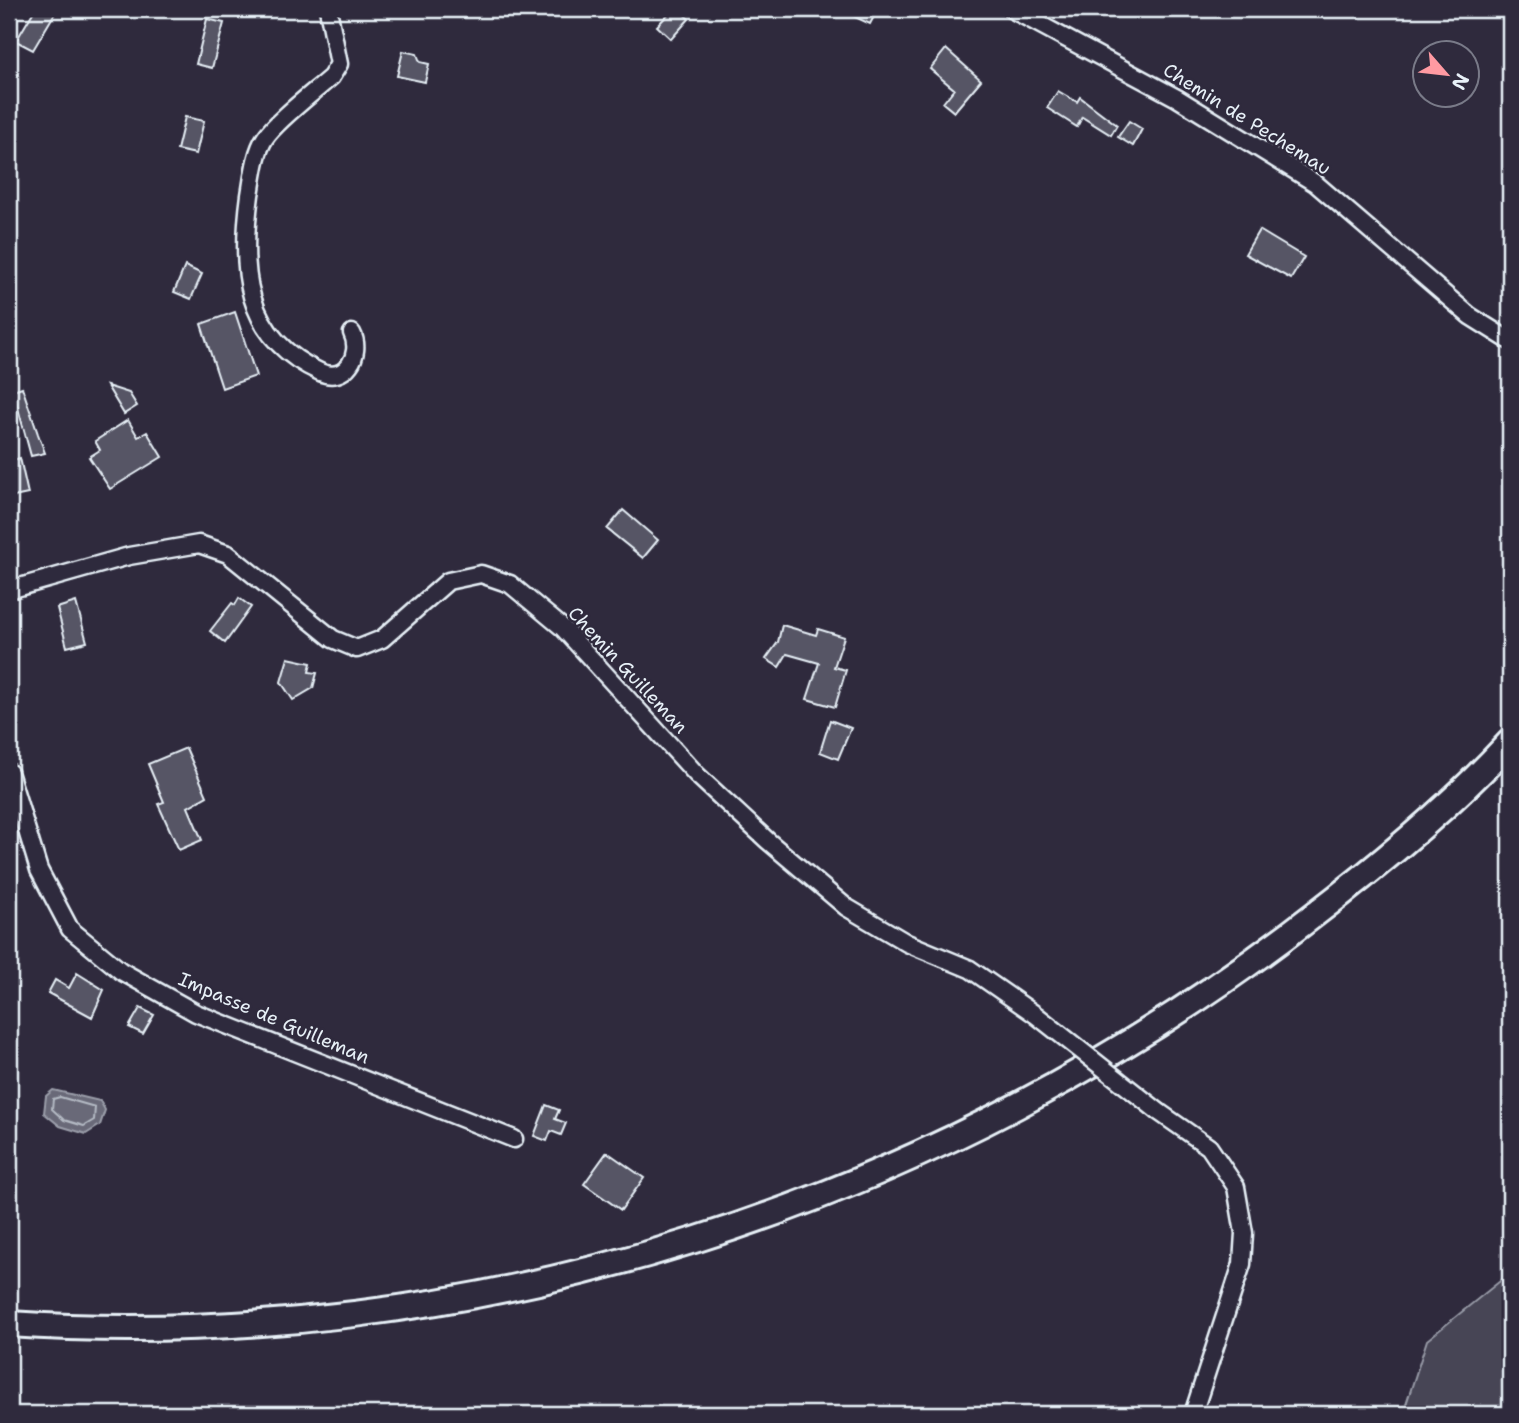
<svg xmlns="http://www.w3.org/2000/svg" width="1519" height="1423" font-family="'Shantell Sans',sans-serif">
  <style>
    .green { fill: #464455; stroke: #979aa6; stroke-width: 2 }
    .water { fill: #696978; stroke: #9c9fab; stroke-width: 2 }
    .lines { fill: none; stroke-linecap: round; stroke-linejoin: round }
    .shore { stroke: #b5bbc5; stroke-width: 2 }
    .building { fill: #575565; stroke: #e8f1f8; stroke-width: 2 }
    .minor-casing { stroke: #e8f1f8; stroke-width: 21 }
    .primary-casing { stroke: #e8f1f8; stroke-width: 30 }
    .minor { stroke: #2f2a3d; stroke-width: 16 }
    .primary { stroke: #2f2a3d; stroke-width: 24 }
    .minor-bridge-casing { stroke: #e8f1f8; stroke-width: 21; stroke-linecap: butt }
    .minor-bridge { stroke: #2f2a3d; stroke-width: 16 }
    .labels { text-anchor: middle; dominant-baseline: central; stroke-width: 5; stroke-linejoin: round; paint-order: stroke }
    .street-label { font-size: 19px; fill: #e8f1f8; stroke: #2f2a3d }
  </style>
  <rect width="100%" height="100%" fill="#2f2a3d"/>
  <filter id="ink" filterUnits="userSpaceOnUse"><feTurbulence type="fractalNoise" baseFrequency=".0143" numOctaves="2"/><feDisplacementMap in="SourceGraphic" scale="14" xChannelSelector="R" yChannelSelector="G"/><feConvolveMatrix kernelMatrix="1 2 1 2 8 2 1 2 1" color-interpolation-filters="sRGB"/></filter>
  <g filter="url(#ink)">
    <polygon class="green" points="1510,1273 1510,1414 1403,1414 1427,1340"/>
    <polygon class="water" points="53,1090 100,1101 105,1110 100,1125 86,1134 60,1126 44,1113 46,1096"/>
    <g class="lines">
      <polygon class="shore" points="60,1097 95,1107 94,1120 84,1126 64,1120 52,1109 53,1099"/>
    </g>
    <g class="building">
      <polygon points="35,9 47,9 55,13 33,50 16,41"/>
      <polygon points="673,9 678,9 689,19 671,39 657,26"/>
      <polygon points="838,9 878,9 870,24"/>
      <polygon points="207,19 224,23 212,68 196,64"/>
      <polygon points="946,49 981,80 954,112 943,103 954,89 930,69"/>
      <polygon points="403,51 417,54 420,62 429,64 425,82 397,76"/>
      <polygon points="1058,91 1077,102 1080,97 1117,125 1111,135 1082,117 1077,127 1047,108"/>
      <polygon points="185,117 204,121 196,154 177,150"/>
      <polygon points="1129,121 1142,129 1133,146 1118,137"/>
      <polygon points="1259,230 1304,257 1291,279 1245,254"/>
      <polygon points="185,266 202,274 191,299 174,292"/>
      <polygon points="235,312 256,376 222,388 201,324"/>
      <polygon points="107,386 129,393 137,406 124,414"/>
      <polygon points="22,387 38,434 45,453 31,456 13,390"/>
      <polygon points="128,420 138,437 147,432 162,457 110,489 89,457 100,450 95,441"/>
      <polygon points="20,458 28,494 9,498 9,461"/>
      <polygon points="623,510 658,540 643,558 607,529"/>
      <polygon points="239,598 251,607 225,643 210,631 232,603 235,605"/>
      <polygon points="76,602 87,642 67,647 57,608"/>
      <polygon points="782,625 816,635 818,629 844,637 834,667 846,670 835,707 807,699 819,663 787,654 779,667 766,659 778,642"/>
      <polygon points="288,658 311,663 309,672 317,673 313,688 293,700 281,682"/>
      <polygon points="830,720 851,728 838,759 820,752"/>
      <polygon points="186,748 207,796 188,807 202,840 179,850 158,804 164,802 148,764"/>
      <polygon points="77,973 104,990 92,1017 48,993 55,980 69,988"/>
      <polygon points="140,1008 154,1015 143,1034 129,1027"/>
      <polygon points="546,1105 559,1110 555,1119 566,1123 561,1135 551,1131 547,1141 534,1136"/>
      <polygon points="607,1152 644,1178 621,1210 584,1184"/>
    </g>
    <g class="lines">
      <g class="minor-casing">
        <g id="minor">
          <path d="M 328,9 L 339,64 L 331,77 C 314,92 276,121 265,138 C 255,153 253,178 250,195 C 240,268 243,337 320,372 C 345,384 363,354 352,333"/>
          <polyline points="1011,9 1177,98 1315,183 1470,316 1510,341"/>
          <polyline points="9,590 129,556 199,544 228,554 333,639 357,649 382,639 448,581 481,574 510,584 563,628 698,776 768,841 846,907 907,943 970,969 1036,1015"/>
          <polyline points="9,772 39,870 70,929 121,971 196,1013 514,1139"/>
          <polyline points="1159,1112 1209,1147 1236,1187 1244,1233 1242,1264 1193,1414"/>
        </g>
      </g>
      <g class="primary-casing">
        <path id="primary" d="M 9,1324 C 475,1355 941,1203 1310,918 C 1381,864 1450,807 1510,742"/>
      </g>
      <use href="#minor" class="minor"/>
      <use href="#primary" class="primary"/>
      <g class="minor-bridge-casing">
        <polyline id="minor-bridge" points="1036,1015 1159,1112"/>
      </g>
      <use href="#minor-bridge" class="minor-bridge"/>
    </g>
  </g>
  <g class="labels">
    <g class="street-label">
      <text transform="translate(1247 119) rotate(32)">Chemin de Pechemau</text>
      <text transform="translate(628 670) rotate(47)">Chemin Guilleman</text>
      <text transform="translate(274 1018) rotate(23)">Impasse de Guilleman</text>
    </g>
  </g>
  <rect width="1519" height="1423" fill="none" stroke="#2f2a3d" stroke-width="35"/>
  <rect x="18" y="18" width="1484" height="1388" fill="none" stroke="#e8f1f8" stroke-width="2.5" filter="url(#ink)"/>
  <g transform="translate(1446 74) rotate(118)"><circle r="33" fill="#2f2a3d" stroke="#797a88" stroke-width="2"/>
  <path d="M0-5L12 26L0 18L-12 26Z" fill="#ff9aa2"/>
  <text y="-10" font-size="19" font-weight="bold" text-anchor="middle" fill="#e8f1f8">N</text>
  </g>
</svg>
